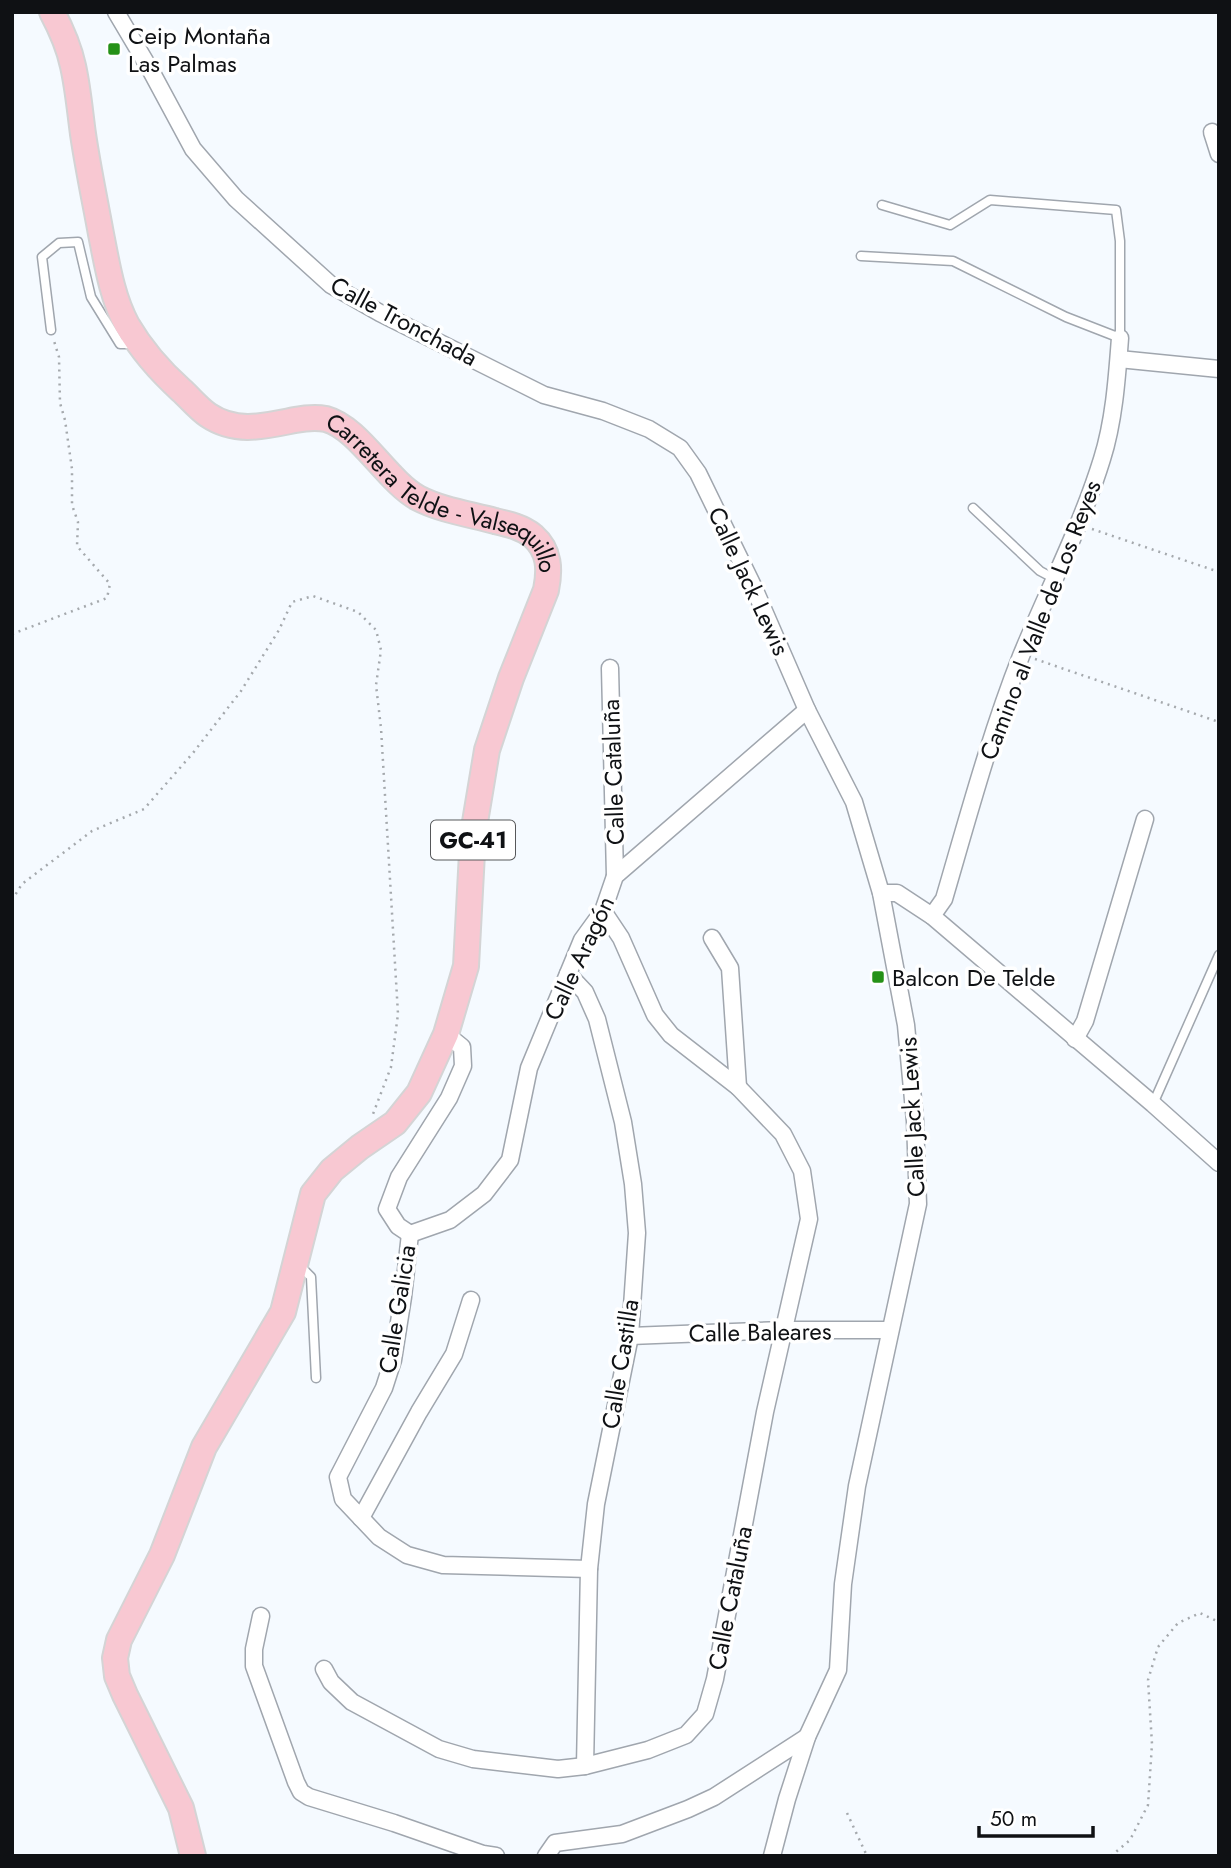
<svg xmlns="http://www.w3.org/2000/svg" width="1231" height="1868" font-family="Jost,sans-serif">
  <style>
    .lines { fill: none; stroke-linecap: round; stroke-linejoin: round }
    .lane-casing { stroke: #a0a6ae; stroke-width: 11 }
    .street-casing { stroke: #a0a6ae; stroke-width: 19 }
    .primary-casing { stroke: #d4d4d5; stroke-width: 28 }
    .path { stroke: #a5a9ad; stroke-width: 2.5; stroke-dasharray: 2 5; stroke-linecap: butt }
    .lane { stroke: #fff; stroke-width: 8 }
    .street { stroke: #fff; stroke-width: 16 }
    .primary { stroke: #f8c8d2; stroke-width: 24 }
    .poi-dot { fill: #259117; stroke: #fff; stroke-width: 2.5 }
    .labels { text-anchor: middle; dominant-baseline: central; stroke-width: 7; stroke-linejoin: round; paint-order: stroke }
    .shield { fill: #fff; stroke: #57585a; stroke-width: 2 }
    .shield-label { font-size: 23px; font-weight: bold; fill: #0f1114 }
    .poi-label { font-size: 24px; fill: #0f1114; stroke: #fff; text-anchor: start }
    .street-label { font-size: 24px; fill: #0f1114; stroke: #fff }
  </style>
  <rect width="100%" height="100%" fill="#f5faff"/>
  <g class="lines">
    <g class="lane-casing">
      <g id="lane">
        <polyline points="861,256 953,261 1066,317 1120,338 1120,241 1116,210 990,200 950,225 882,205"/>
        <polyline points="51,330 42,257 59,243 78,242 91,297 120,344 133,344"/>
        <polyline points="973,508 1040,571 1055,579"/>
        <polyline points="1153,1104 1219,955"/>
        <polyline points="298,1264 311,1277 316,1378"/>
      </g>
    </g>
    <g class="street-casing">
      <g id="street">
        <polyline points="116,12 151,71 193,149 236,199 331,285 380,313 544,395 603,411 649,429 680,448 698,473 754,588 807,710 854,802 881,893 906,1025 915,1121 918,1204 857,1486 843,1584 838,1670 807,1737 787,1799 772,1856"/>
        <polyline points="1212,132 1219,154"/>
        <polyline points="1119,359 1219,369"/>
        <polyline points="610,668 615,876"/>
        <polyline points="881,893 897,893 932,916 1153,1104 1219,1163"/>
        <path d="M 932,916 L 944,899 C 968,817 990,735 1021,656 C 1048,590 1081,527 1102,459 C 1114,421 1117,378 1120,338"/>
        <polyline points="712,938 730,968 738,1087"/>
        <polyline points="568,974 585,992 597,1019 623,1122 633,1184 637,1233 630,1336 596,1504 589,1569 585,1766"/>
        <polyline points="1075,1039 1085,1021 1145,819"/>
        <polyline points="410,1234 450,1220 484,1194 510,1160 529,1068 582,940 603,911 615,876 807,710"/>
        <polyline points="410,1234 403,1297 393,1360 384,1388 338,1477 343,1499 379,1537 407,1555 443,1565 589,1569"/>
        <polyline points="410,1234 398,1226 387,1209 399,1177 449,1098 463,1066 462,1047 446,1034"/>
        <polyline points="630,1336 783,1330 890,1330"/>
        <polyline points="361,1518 419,1412 454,1354 471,1300"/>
        <polyline points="261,1616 254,1649 254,1666 296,1782 301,1792 309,1797 394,1823 483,1854 496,1856"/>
        <polyline points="324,1669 331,1682 352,1702 439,1749 473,1759 558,1769 585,1766 648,1750 686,1735 705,1714 715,1679 765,1412 809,1219 802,1171 783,1134 738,1087 671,1035 655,1015 621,938 603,911"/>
        <polyline points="546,1856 555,1843 622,1834 688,1809 714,1797 807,1737"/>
      </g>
    </g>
    <g class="primary-casing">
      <g id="primary">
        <path id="s1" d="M 52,12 C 61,29 69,47 73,66 C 78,88 80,112 83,134 C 88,168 95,201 101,234 C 107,264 112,297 127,325 C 141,349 160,371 181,390 C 190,398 198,408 208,415 C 236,434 265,426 295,420 C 306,418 315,417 326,419 C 359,428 387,481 418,498 C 441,510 469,514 495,521 C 508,524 522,527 533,536 C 550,551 550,570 546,590 L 511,678 L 487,750 L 473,834 L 466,966 L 446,1034 L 419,1093 L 395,1123 L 360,1147 L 332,1170 L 313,1194 L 283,1312 L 204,1447 L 162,1555 L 119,1640 L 115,1658 L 117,1676 L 125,1695 L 181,1808 L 193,1856"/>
      </g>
    </g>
    <g class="path">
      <polyline points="1092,529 1219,572"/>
      <polyline points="12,634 107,598 110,584 77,546 78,522 72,505 72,469 65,420 60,403 59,357 54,341"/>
      <polyline points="1035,659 1219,722"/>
      <polyline points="12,900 22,884 92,831 144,809 193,753 241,691 279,630 292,602 313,596 358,612 376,630 381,650 376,685 381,728 398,1014 391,1067 373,1114"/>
      <polyline points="847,1813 867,1856"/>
      <polyline points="1111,1856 1130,1840 1148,1805 1152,1744 1148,1680 1158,1647 1178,1623 1200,1613 1219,1622"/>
    </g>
    <use href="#lane" class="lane"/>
    <use href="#street" class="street"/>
    <use href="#primary" class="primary"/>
  </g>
  <g class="poi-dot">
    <rect x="107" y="42" width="14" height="14" rx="3.5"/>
    <rect x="871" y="970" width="14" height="14" rx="3.5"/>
  </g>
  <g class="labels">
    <rect class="shield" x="431" y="820.5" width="84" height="39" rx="5"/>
    <g class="shield-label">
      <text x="473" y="840">GC-41</text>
    </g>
    <g class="poi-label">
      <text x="128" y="35">Ceip Montaña<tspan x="128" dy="28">Las Palmas</tspan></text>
      <text x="892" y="977">Balcon De Telde</text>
    </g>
    <g class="street-label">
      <text transform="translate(404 321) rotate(28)">Calle Tronchada</text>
      <text stroke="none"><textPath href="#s1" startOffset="710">Carretera Telde - Valsequillo</textPath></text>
      <text transform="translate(749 581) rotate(65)">Calle Jack Lewis</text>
      <text transform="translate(1040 620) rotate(-69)">Camino al Valle de Los Reyes</text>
      <text transform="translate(613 772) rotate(-92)">Calle Cataluña</text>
      <text transform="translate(579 958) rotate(-65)">Calle Aragón</text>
      <text transform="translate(912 1117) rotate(-93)">Calle Jack Lewis</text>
      <text transform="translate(397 1309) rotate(-81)">Calle Galicia</text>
      <text transform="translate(760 1332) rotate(-1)">Calle Baleares</text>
      <text transform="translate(620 1364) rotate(-81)">Calle Castilla</text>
      <text transform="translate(730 1598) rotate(-79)">Calle Cataluña</text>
    </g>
  </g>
  <rect width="1231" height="1868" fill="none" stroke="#0f1114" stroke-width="28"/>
  <path d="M979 1826v10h114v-10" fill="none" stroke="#0f1114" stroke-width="3.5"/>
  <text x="990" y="1826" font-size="21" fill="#0f1114" stroke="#ffffff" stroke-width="5" paint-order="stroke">50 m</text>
</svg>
